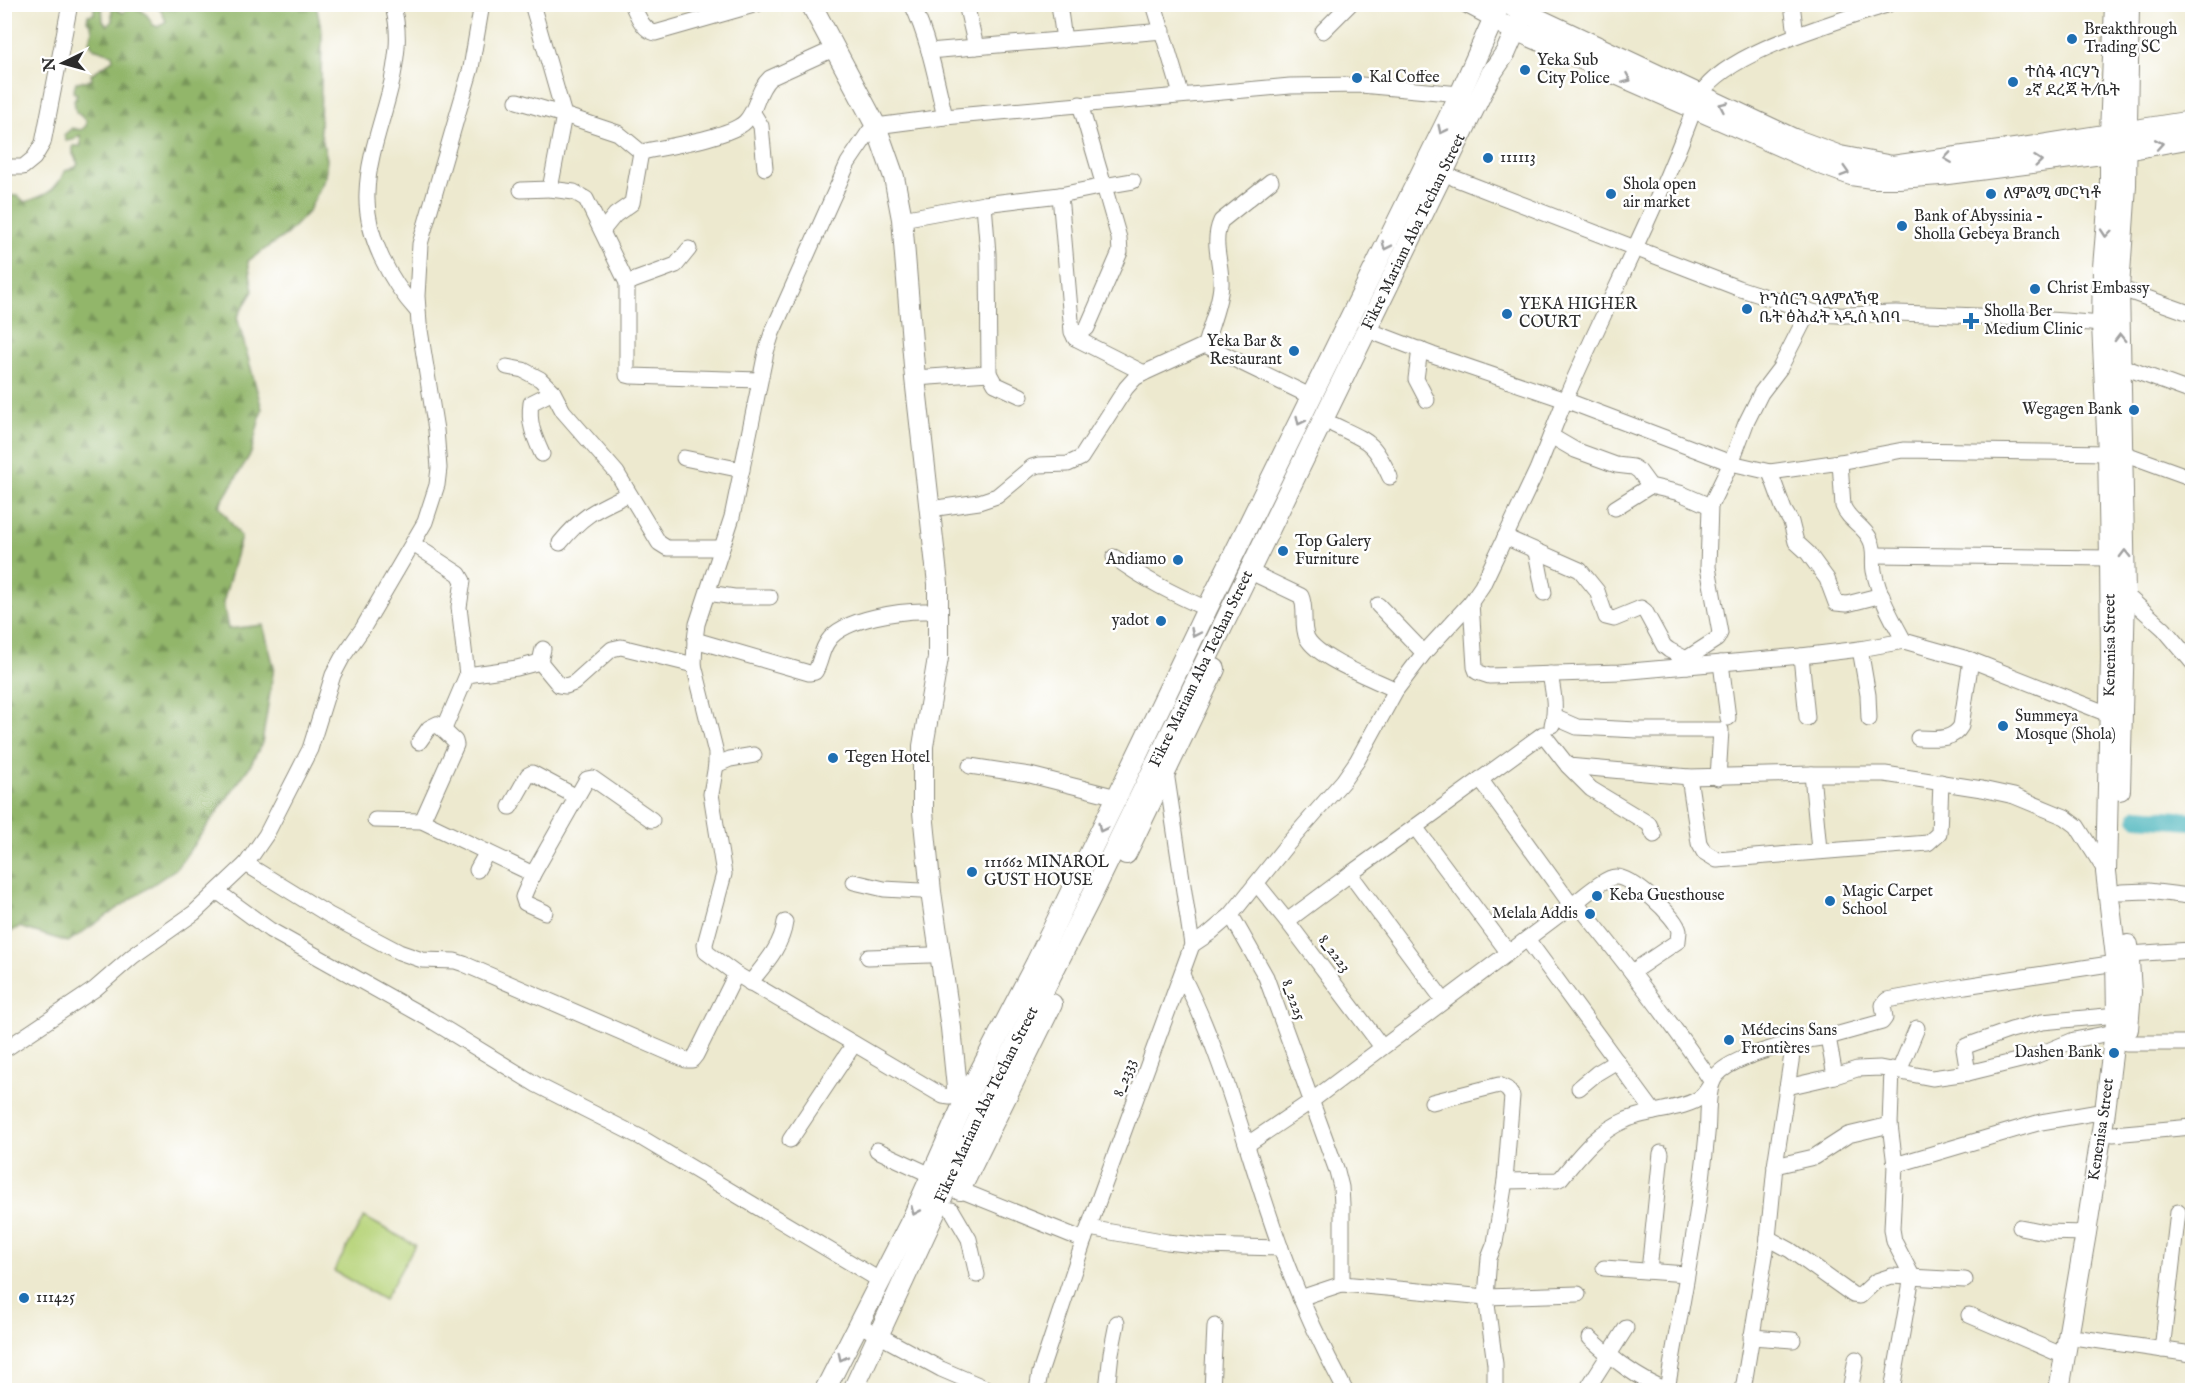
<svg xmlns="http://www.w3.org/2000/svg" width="2197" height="1395" font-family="'IM FELL English','Noto Serif Ethiopic',serif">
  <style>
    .forest { fill: url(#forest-firs); stroke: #5e704b; stroke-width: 1.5 }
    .pitch { fill: #b8d47b; stroke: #728053; stroke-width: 1.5 }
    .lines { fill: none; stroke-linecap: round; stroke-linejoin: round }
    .river { stroke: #3fb0b8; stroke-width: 18 }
    .minor-casing { stroke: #8c8a7d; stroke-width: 17 }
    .major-casing { stroke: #8c8a7d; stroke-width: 22 }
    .minor { stroke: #fff; stroke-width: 15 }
    .major { stroke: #fff; stroke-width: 20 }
    .oneway { stroke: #a0a0a0 }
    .poi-dot { fill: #1f6fb2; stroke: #fff; stroke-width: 2 }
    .labels { text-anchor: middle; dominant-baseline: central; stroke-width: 5; stroke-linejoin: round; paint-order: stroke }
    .poi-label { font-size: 16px; fill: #2b2b2b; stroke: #fff; text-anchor: start }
    .street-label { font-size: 16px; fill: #2b2b2b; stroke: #fff }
  </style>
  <defs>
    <pattern id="forest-firs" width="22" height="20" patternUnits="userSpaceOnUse" patternTransform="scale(1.5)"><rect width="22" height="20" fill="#92b66b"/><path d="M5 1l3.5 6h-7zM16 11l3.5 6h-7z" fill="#779458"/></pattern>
  </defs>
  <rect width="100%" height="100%" fill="#fff"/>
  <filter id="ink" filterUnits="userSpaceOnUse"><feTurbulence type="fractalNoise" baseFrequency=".0167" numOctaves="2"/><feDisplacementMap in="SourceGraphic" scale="12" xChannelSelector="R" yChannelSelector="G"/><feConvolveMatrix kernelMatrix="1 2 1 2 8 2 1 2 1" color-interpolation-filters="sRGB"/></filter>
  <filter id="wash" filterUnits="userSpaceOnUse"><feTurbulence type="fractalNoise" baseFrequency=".008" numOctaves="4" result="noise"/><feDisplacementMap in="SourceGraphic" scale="24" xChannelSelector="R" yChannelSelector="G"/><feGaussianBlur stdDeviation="1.35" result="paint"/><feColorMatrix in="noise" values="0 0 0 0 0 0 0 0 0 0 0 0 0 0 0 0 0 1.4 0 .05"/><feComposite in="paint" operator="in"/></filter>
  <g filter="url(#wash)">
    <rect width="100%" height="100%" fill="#ede9cf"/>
    <path class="forest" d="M 94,5 L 102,5 L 103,21 L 107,26 L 112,21 L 112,7 L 123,13 L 128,7 C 142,8 147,13 153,25 L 158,27 L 166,21 L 161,11 L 154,5 L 316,5 L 322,32 L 320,130 L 327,159 L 325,178 L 308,212 L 287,234 L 248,261 L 253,291 L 237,317 L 262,409 L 251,453 L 219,506 L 241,537 L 223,603 L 228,629 L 263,625 L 274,667 L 262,743 L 250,766 L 177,868 L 68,942 L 19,927 L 5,935 L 4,195 L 18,196 L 25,202 C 46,195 55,192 65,171 L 76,167 L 78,164 L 73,154 L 73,146 L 81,146 L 80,135 L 73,140 L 66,141 L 64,135 L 72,128 L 81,130 L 86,126 L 86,120 L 76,112 L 74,100 L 77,94 L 73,92 L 76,82 L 92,80 L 91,74 L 113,60 L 112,54 L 93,48 L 89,41 C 92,33 94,27 87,21 L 88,15 L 94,14 Z"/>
    <polygon class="pitch" points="364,1217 415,1245 384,1300 334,1271"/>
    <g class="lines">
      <polyline class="river" points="2138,817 2192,821"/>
    </g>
  </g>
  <g filter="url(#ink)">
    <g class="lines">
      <g class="minor-casing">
        <g id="minor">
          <path d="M 392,4 C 401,31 397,55 392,81 C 384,118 368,155 367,193 C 365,236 390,281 418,312"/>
          <polyline points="532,4 564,115 618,133 641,152"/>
          <path d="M 632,4 C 638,16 642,29 655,33 L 757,4"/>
          <path d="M 912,4 C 929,40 936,79 945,117"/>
          <polyline points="966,4 976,47"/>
          <polyline points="1059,4 1064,40"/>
          <polyline points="1154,4 1181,94"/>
          <polyline points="1464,4 1494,20"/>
          <polyline points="1792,4 1796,35"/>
          <polyline points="1323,31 1350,4"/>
          <polyline points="929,51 1163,31"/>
          <path d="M 1700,95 C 1728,50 1839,22 1889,4"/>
          <polyline points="517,101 564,115 550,189 574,192 586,199 627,283 627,375 631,376 759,380"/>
          <polyline points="753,113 761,126 765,168"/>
          <path d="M 641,152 C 664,147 730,137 745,122 C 758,109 756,91 770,78 L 827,52"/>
          <polyline points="4,167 23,167 34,158 43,143 70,4"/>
          <polyline points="1454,178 1738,288 1809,311"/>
          <polyline points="521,190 550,189"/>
          <polyline points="1060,195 1072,332 1075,338 1144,373"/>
          <polyline points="902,219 984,204 1060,195 1104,186 1080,104"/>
          <polyline points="602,231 615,215 632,203 641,152"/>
          <polyline points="627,283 676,265 689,249"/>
          <polyline points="2119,288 2192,314"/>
          <path d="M 1378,334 L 1433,355 L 1565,400 C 1607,303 1657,209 1694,109"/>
          <polyline points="1075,338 1087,328 1120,252 1119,238 1104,186 1133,181"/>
          <path d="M 1205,345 C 1210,326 1220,305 1221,285 C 1222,263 1211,243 1221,221 L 1271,181"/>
          <polyline points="1420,349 1416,379 1427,400"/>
          <polyline points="2121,366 2192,392"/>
          <polyline points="507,367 523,370 540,379 553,392 563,411 617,473 659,543 667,548 722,548"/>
          <polyline points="989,373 995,384 1021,396"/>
          <polyline points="915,378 989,373 988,254 984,204"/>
          <path d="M 1334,425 C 1369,442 1373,440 1390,477"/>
          <polyline points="1551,436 1575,450 1616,465 1633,467 1639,471 1650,486 1680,493 1710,506"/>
          <polyline points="2123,453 2192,478"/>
          <path d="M 542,454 C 534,436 528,423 531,403 L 553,392"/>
          <polyline points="684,458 742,470"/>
          <path d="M 1840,462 L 1843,506 C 1848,520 1864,526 1870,539 C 1876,550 1872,560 1874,571 C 1879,596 1892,619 1904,641"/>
          <polyline points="1770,472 1784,510 1791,522 1796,542 1808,553 1827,579 1836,603 1847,604 1882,595"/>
          <polyline points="1615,508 1650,486"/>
          <polyline points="930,509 979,502 997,496 1032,467 1039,465 1068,464 1081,458 1126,388 1135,378 1144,373 1205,345 1312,397"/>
          <polyline points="1505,537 1580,570 1597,591 1606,617 1614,619 1641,608 1645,611 1664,646 1669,650 1686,659 1687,666"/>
          <path d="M 560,543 C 584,514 595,510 629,494"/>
          <polyline points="413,544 459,574 463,581 459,607 467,675 444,729"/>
          <polyline points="1536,552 1544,593"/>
          <polyline points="1875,555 2110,558"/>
          <path d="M 1114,557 C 1143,579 1174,594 1207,609"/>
          <path d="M 1259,576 L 1301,596 C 1307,609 1301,625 1307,638 C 1318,659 1374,679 1396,690"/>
          <polyline points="708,593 734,597 770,597"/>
          <polyline points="2125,594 2164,629 2192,662"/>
          <polyline points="1471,602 1475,667 1477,672 1489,676 1620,672 1801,656 1860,649 1904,641 1971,660 2108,714"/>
          <polyline points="1378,605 1424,653"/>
          <path d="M 695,640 L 809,673 L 815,672 C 821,662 821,650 828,641 C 843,618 904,610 929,611"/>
          <polyline points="1860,649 1868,695 1869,719"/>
          <polyline points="1801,656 1807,718"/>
          <path d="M 1686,659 L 1717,639 L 1720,633 L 1708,567 L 1710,506 L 1731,463 L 1746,423 L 1761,393 L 1780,368 L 1809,311 C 1834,319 1868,313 1896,313 C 1965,315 2033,318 2102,324"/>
          <polyline points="540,662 559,685 566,686 574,683 612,649 621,647 694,665"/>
          <polyline points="1721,663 1728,718"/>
          <path d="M 1550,674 C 1553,691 1557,708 1552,725"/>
          <polyline points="467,675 517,668 540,662 543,649"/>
          <polyline points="1554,717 1577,727 1637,730 1721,730 1718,778"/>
          <path d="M 1918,738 C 1934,738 1952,742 1961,726 L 1971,660"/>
          <polyline points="419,742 429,728 437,724 455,741 456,745 422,821"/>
          <polyline points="716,765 730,759 754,755"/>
          <polyline points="970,766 1030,775 1117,797"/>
          <polyline points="1568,766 1591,789 1649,824 1654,835"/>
          <polyline points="1812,774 1819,850"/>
          <polyline points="1689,777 1699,843 1704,852 1717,860 1928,843 1939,833 1941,782"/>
          <polyline points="1480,779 1572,906"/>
          <polyline points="510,807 528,775 532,773 575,796"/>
          <polyline points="375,820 422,821 533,874"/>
          <polyline points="1415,827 1543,734 1568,766 1689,777 1812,774 1885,774 1982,789 2014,796 2065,817 2077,826 2106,872"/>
          <polyline points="246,864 329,915 399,952 422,960 455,961 464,964 686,1060 692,1060 696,1055 736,974"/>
          <polyline points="477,870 487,852"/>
          <polyline points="854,882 884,889 921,891"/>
          <polyline points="1257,884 1287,921 1382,1047"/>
          <polyline points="218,892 270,930 429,1019 537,1085 640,1137 881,1281"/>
          <polyline points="2121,892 2148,891 2189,896"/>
          <path d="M 1576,902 C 1584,896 1607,876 1616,877 C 1632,877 1676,916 1679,931 C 1679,932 1678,940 1678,941 L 1632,972"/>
          <polyline points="545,912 525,903 523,897 533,874 587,779 592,778 652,820"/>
          <polyline points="1231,915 1266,977 1337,1171 1341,1187 1342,1205 1342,1284 1300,1298"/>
          <polyline points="1287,921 1350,874"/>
          <polyline points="1527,939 1654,1112"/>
          <polyline points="1192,945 1210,933 1231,915 1286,846 1343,781 1357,761 1396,690 1424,653 1471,602 1482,586 1537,470 1565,400 1731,463 1770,472 1840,462 1903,450 2108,453"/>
          <polyline points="2129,954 2191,950"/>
          <polyline points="868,957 930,955"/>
          <path d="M 1182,975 C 1226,1062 1248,1158 1281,1249 C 1299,1298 1321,1345 1345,1390"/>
          <path d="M 750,983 C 765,964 782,946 785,922"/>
          <polyline points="1444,1001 1350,874 1415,827 1508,952"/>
          <polyline points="1794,1042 1828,1037 1882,1022 1885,1018 1883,1005 1887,1000 1965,986 2116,963"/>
          <polyline points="2126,1043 2192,1043"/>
          <polyline points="4,1050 95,989 133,956 194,913 246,864 266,835 310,749 333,675 342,658 363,628 425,522 437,485 439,468 436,430 419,324 417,296 420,244 471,68 482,4"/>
          <polyline points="1892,1069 1890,1125 1895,1165"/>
          <polyline points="1899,1071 1917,1028"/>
          <polyline points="1968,1073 1964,1049 1966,1046 2011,1030 2042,1022 2117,1015"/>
          <polyline points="1835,1076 1857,1069 1880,1068 1932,1078 1968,1073 2033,1057 2074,1040 2115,1032"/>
          <polyline points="1787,1087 1835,1076 1828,1037"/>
          <polyline points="1579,1088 1597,1073 1617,1061"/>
          <polyline points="959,1095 950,1097 943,1096 736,974 706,952 705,944 724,874 711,794 716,765 716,753 694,665 695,640 697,624 732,517 766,352 772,333 848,163 869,132 876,126 945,117 1290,86 1361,85 1460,94"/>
          <polyline points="1432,1102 1499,1085 1507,1089 1512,1096 1505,1181 1495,1243 1489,1258 1486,1297 1495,1364 1495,1390"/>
          <polyline points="2113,1134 2192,1127"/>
          <polyline points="790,1140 854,1044"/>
          <path d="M 1248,1144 L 1310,1102 L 1576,902 C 1624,961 1670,1020 1712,1082 C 1709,1087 1705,1094 1701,1097 C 1687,1109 1645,1111 1626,1120 C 1597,1132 1580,1155 1561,1178 L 1557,1180 L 1505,1181"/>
          <polyline points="877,1150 931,1175"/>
          <polyline points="1775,1166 1814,1157 1848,1135 1890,1125"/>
          <polyline points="960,1190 1084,1240"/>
          <polyline points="952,1210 969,1239 977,1275"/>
          <polyline points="2020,1227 2045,1232 2086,1233"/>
          <polyline points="1089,1228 1167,1242 1204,1246 1281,1248"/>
          <polyline points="1768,1238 1790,1250 1853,1295 1860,1296 1876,1281 1891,1276 1965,1280"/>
          <polyline points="1604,1268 1686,1274"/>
          <polyline points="1649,1271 1661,1153"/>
          <polyline points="1342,1284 1486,1297 1578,1294"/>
          <polyline points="1969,1315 2064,1356"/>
          <polyline points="858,1324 941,1369 990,1390"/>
          <polyline points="1751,1337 1793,1340"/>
          <path d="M 1590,1338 C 1613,1359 1637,1379 1667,1390"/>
          <polyline points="2080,1338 2192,1354"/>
          <polyline points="2162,1350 2178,1212"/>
          <polyline points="1589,1386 1626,1328"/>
          <polyline points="1037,1390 1040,1373 1084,1240 1192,945 1166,772"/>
          <polyline points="1107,1390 1111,1353 1117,1323"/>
          <polyline points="1212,1390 1215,1326"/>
          <path d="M 1667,1390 C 1681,1305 1699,1220 1707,1134 C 1709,1118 1706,1089 1716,1076 C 1729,1059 1774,1048 1794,1042 L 1775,1166 L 1768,1238 L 1743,1390"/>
          <polyline points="1850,1390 1856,1359"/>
          <polyline points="1892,1390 1912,1276 1894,1241 1892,1229 1895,1165 2041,1122 2105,1111"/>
        </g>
      </g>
      <g class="major-casing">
        <g id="major">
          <polyline points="811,4 876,126 894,177 902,219 915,378 938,584 938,658 923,746 923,812 931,892 951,1028 957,1088 975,1106"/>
          <polyline points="1513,7 1794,139 1840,156 1892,166 2029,147 2192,121"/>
          <polyline points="1504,25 1821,164 1851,175 1872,178 1899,178 1940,175 2110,153 2192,138"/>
          <polyline points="2120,790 2125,594 2119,288 2126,185 2129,4"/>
          <polyline points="1126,854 1215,669"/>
          <polyline points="2128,945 2131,992 2128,1029"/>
          <polyline points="960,1190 1052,1004"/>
          <polyline points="825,1390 912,1219 965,1100 1036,963 1117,797 1207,609 1460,94 1500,4"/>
          <path id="s1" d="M 853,1390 L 982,1111 L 1089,901 L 1491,74 L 1506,52 L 1527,4"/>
          <path id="s2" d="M 2059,1390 L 2086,1233 L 2105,1111 L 2117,1015 L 2116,957 L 2106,872 L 2111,658 L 2110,558 L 2108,453 L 2102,324 L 2103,267 L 2110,185 L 2110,134 L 2115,4"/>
        </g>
      </g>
      <use href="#minor" class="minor"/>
      <use href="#major" class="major"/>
    </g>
    <defs><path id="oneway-chevron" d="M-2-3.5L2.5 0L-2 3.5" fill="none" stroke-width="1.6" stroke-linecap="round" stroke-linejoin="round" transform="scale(1.5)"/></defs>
    <g class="oneway">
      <use href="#oneway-chevron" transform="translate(1627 79) rotate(24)"/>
      <use href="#oneway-chevron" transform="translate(1723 106) rotate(-155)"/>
      <use href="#oneway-chevron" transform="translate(1442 130) rotate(116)"/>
      <use href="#oneway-chevron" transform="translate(2159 144) rotate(-10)"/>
      <use href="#oneway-chevron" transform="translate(1948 158) rotate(172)"/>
      <use href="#oneway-chevron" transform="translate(2038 161) rotate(-6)"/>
      <use href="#oneway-chevron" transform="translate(1845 172) rotate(17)"/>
      <use href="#oneway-chevron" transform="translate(2106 233) rotate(95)"/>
      <use href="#oneway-chevron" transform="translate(1386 246) rotate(116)"/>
      <use href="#oneway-chevron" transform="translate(2120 338) rotate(-91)"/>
      <use href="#oneway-chevron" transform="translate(1300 421) rotate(116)"/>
      <use href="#oneway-chevron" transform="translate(2125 554) rotate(-91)"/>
      <use href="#oneway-chevron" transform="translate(1195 633) rotate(115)"/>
      <use href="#oneway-chevron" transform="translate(1102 828) rotate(116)"/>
      <use href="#oneway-chevron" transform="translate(915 1211) rotate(114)"/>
      <use href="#oneway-chevron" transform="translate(842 1357) rotate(116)"/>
    </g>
  </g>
  <g class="poi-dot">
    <circle cx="2072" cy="39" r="6"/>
    <circle cx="1525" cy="70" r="6"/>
    <circle cx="1357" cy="78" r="6"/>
    <circle cx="2013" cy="82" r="6"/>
    <circle cx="1488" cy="158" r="6"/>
    <circle cx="1611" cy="194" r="6"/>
    <circle cx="1991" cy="194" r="6"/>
    <circle cx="1902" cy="226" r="6"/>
    <circle cx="2035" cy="289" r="6"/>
    <circle cx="1747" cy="309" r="6"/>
    <circle cx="1507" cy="314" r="6"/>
    <path d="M1968 312h6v6h6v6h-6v6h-6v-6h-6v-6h6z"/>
    <circle cx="1294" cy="351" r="6"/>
    <circle cx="2134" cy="410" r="6"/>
    <circle cx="1283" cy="551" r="6"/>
    <circle cx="1178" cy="560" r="6"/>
    <circle cx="1161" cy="621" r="6"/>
    <circle cx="2003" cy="726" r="6"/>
    <circle cx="833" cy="758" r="6"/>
    <circle cx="972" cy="872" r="6"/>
    <circle cx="1597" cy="896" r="6"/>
    <circle cx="1830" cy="901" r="6"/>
    <circle cx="1590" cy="914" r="6"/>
    <circle cx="1729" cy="1040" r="6"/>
    <circle cx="2114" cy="1053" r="6"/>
    <circle cx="24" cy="1298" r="6"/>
  </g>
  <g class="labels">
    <g class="poi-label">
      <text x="2084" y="30">Breakthrough<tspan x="2084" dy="18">Trading SC</tspan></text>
      <text x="1537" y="61">Yeka Sub<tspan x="1537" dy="18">City Police</tspan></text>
      <text x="2025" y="73">ተስፋ ብርሃን<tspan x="2025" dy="18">2ኛ ደረጃ ት/ቤት</tspan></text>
      <text x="1369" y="78">Kal Coffee</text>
      <text x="1500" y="158">111113</text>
      <text x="1623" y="185">Shola open<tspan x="1623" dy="18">air market</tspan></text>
      <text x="2003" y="194">ለምልሚ መርካቶ</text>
      <text x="1914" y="217">Bank of Abyssinia -<tspan x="1914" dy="18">Sholla Gebeya Branch</tspan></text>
      <text x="2047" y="289">Christ Embassy</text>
      <text x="1759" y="300">ኮንሰርን ዓለምለኻዊ<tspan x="1759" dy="18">ቤት ፅሕፈት ኣዲስ ኣበባ</tspan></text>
      <text x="1519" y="305">YEKA HIGHER<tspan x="1519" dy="18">COURT</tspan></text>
      <text x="1984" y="312">Sholla Ber<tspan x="1984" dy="18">Medium Clinic</tspan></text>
      <text x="1282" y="342" text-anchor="end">Yeka Bar &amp;<tspan x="1282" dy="18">Restaurant</tspan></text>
      <text x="2122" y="410" text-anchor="end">Wegagen Bank</text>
      <text x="1295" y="542">Top Galery<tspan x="1295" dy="18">Furniture</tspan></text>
      <text x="1166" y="560" text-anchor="end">Andiamo</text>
      <text x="1149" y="621" text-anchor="end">yadot</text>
      <text x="2015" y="717">Summeya<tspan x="2015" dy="18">Mosque (Shola)</tspan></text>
      <text x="845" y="758">Tegen Hotel</text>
      <text x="984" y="863">111662 MINAROL<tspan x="984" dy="18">GUST HOUSE</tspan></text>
      <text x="1842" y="892">Magic Carpet<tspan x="1842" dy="18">School</tspan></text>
      <text x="1609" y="896">Keba Guesthouse</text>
      <text x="1578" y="914" text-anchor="end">Melala Addis</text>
      <text x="1741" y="1031">Médecins Sans<tspan x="1741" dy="18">Frontières</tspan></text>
      <text x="2102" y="1053" text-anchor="end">Dashen Bank</text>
      <text x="36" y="1298">111425</text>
    </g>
    <g class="street-label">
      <text stroke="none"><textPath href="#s1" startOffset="1287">Fikre Mariam Aba Techan Street</textPath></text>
      <text stroke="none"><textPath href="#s2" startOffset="750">Kenenisa Street</textPath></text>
      <text stroke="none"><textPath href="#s1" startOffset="801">Fikre Mariam Aba Techan Street</textPath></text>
      <text transform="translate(1334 954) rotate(53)">8_2223</text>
      <text transform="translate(1293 1000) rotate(70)">8_2225</text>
      <text transform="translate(1125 1078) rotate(-70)">8_2333</text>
      <text stroke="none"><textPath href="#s1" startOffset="315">Fikre Mariam Aba Techan Street</textPath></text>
      <text stroke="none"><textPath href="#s2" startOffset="264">Kenenisa Street</textPath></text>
    </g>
  </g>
  <rect width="2197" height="1395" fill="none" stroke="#fff" stroke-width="24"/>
  <g transform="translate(63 63) rotate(265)" stroke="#ffffff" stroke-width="4.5" paint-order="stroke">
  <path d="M0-4.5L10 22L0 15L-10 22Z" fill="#2b2b2b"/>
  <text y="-9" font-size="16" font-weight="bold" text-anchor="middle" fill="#2b2b2b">N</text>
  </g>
</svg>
